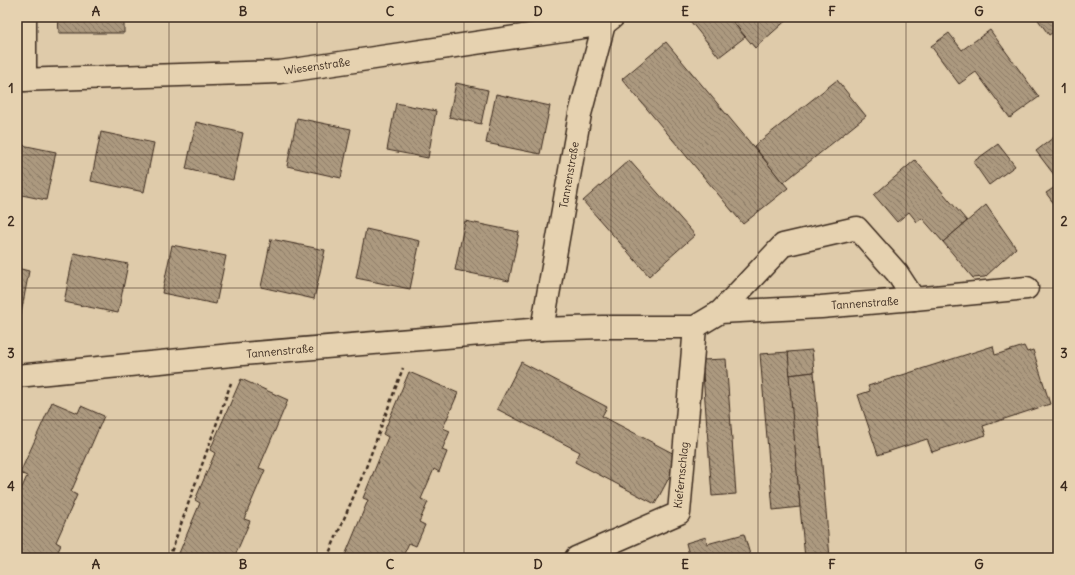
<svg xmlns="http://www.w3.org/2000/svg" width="1075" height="575" font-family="Delius,sans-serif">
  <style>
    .building { fill: url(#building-back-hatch); stroke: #3b2a1e }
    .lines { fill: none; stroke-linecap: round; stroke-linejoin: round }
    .minor-casing { stroke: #3b2a1e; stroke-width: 25 }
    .path { stroke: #3b2a1e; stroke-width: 2.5; stroke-dasharray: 4 3; stroke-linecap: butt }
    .minor { stroke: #e6d2b0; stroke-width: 22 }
    .grid { fill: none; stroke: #3b2a1e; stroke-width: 1; stroke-opacity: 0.55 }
    .labels { text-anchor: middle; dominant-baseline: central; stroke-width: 4; stroke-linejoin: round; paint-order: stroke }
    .street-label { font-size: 11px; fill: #3b2a1e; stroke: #e6d2b0 }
    .neatline { fill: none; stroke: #3b2a1e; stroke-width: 1.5 }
    .grid-label { font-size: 13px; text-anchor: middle; font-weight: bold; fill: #3b2a1e }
  </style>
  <defs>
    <pattern id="building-back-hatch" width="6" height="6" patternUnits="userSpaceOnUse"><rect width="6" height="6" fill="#ac997f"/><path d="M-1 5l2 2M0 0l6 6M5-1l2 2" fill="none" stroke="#8d7d67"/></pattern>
  </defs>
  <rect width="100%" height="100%" fill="#dfcbaa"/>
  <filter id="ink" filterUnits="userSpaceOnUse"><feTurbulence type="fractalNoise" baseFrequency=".025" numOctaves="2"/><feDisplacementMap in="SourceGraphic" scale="8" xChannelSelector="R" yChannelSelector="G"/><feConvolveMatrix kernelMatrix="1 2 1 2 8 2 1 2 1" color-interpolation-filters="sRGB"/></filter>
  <g filter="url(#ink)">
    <g class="building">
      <polygon points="58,17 124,17 124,33 59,33"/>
      <polygon points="687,17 729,17 745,37 719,57"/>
      <polygon points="729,17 790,17 755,48"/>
      <polygon points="1036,17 1058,17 1058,29 1049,35"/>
      <polygon points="990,30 1039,97 1010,118 976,72 959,84 931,46 949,33 962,50"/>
      <polygon points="666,42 788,188 743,224 622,79"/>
      <polygon points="837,80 866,116 783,183 754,146"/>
      <polygon points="456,83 488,90 481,124 449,117"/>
      <polygon points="496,94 550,106 540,154 486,143"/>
      <polygon points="396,103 436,111 428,158 387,150"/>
      <polygon points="297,118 351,129 341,178 287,166"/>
      <polygon points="196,122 243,133 233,180 186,169"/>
      <polygon points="101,132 154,143 144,192 91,181"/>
      <polygon points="1058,134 1058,180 1036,151"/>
      <polygon points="17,144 56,152 46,200 17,194"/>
      <polygon points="998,144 1015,166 989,185 973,162"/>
      <polygon points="629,160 695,235 649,276 583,201"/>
      <polygon points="915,160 967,221 943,242 922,218 917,222 909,212 897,222 874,195"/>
      <polygon points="1058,185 1058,209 1046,193"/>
      <polygon points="986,205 1016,248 985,277 973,278 943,242"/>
      <polygon points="465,221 519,232 509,281 455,270"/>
      <polygon points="366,229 420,241 410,289 356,278"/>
      <polygon points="271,239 325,250 314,299 261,287"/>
      <polygon points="172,245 226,256 216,304 162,293"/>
      <polygon points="74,253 128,264 118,313 64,302"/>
      <polygon points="17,268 29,271 20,319 17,319"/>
      <polygon points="993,346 995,355 1024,346 1027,352 1033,350 1050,404 983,426 986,435 932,452 927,439 878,455 858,395 870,391 868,386"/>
      <polygon points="812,350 814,372 789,375 788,352"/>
      <polygon points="788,352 800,507 773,510 760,354"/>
      <polygon points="726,359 736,494 712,496 702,360"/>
      <polygon points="521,362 607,407 602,416 680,457 655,504 575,462 580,452 497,409"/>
      <polygon points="409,372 458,393 443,428 450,431 442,450 447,452 439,472 434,469 421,499 428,502 419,522 425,525 416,546 409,543 402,558 344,558 368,500 363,498 388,437 383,434"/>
      <polygon points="814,372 830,558 805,558 800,507 789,375"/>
      <polygon points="241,379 288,400 259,468 265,470 244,519 250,521 234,558 177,558 200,503 195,500 215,453 210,450"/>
      <polygon points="52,402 78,413 81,406 104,416 71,492 77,495 56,542 61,545 55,558 17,558 17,499 27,476 20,473"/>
      <polygon points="744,534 751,558 676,558 689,555 686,543 706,537 707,544"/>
    </g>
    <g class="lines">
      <g class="minor-casing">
        <g id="minor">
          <polyline points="17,80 280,72 604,24 613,17"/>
          <polyline points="25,80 25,17"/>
          <polyline points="720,312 783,245 857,228 897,273 914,299"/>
          <polyline points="542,329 580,114 604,24"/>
          <polyline points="17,376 242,354 542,329 602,327 695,327 720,312 821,307 914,299 1027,288"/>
          <polyline points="576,558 679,513 695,327"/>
        </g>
      </g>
      <g class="path">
        <polyline points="169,558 231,383"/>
        <polyline points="327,558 365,470 403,368"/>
      </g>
      <use href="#minor" class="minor"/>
    </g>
  </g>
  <path class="grid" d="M 169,17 L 169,558M 317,17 L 317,558M 464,17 L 464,558M 611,17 L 611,558M 758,17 L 758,558M 906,17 L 906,558M 17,155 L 1058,155M 17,288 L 1058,288M 17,420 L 1058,420"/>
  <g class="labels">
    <g class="street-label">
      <text transform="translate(317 66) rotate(-8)">Wiesenstraße</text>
      <text transform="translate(569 175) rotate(-80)">Tannenstraße</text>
      <text transform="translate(865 303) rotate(-4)">Tannenstraße</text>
      <text transform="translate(280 351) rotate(-5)">Tannenstraße</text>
      <text transform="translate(681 475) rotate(-84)">Kiefernschlag</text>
    </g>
  </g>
  <rect width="1075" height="575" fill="none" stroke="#e6d2b0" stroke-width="44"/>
  <rect x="22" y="22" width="1031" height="531" class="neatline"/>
  <g class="grid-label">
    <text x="96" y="16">A</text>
    <text x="243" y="16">B</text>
    <text x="390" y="16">C</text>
    <text x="538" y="16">D</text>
    <text x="685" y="16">E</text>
    <text x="832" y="16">F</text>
    <text x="979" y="16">G</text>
    <text x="11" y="93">1</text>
    <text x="1064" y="93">1</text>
    <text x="11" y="226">2</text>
    <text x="1064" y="226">2</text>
    <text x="11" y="358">3</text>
    <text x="1064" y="358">3</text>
    <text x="11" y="491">4</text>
    <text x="1064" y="491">4</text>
    <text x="96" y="569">A</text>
    <text x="243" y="569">B</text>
    <text x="390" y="569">C</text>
    <text x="538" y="569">D</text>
    <text x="685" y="569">E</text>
    <text x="832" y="569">F</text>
    <text x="979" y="569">G</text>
  </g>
</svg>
